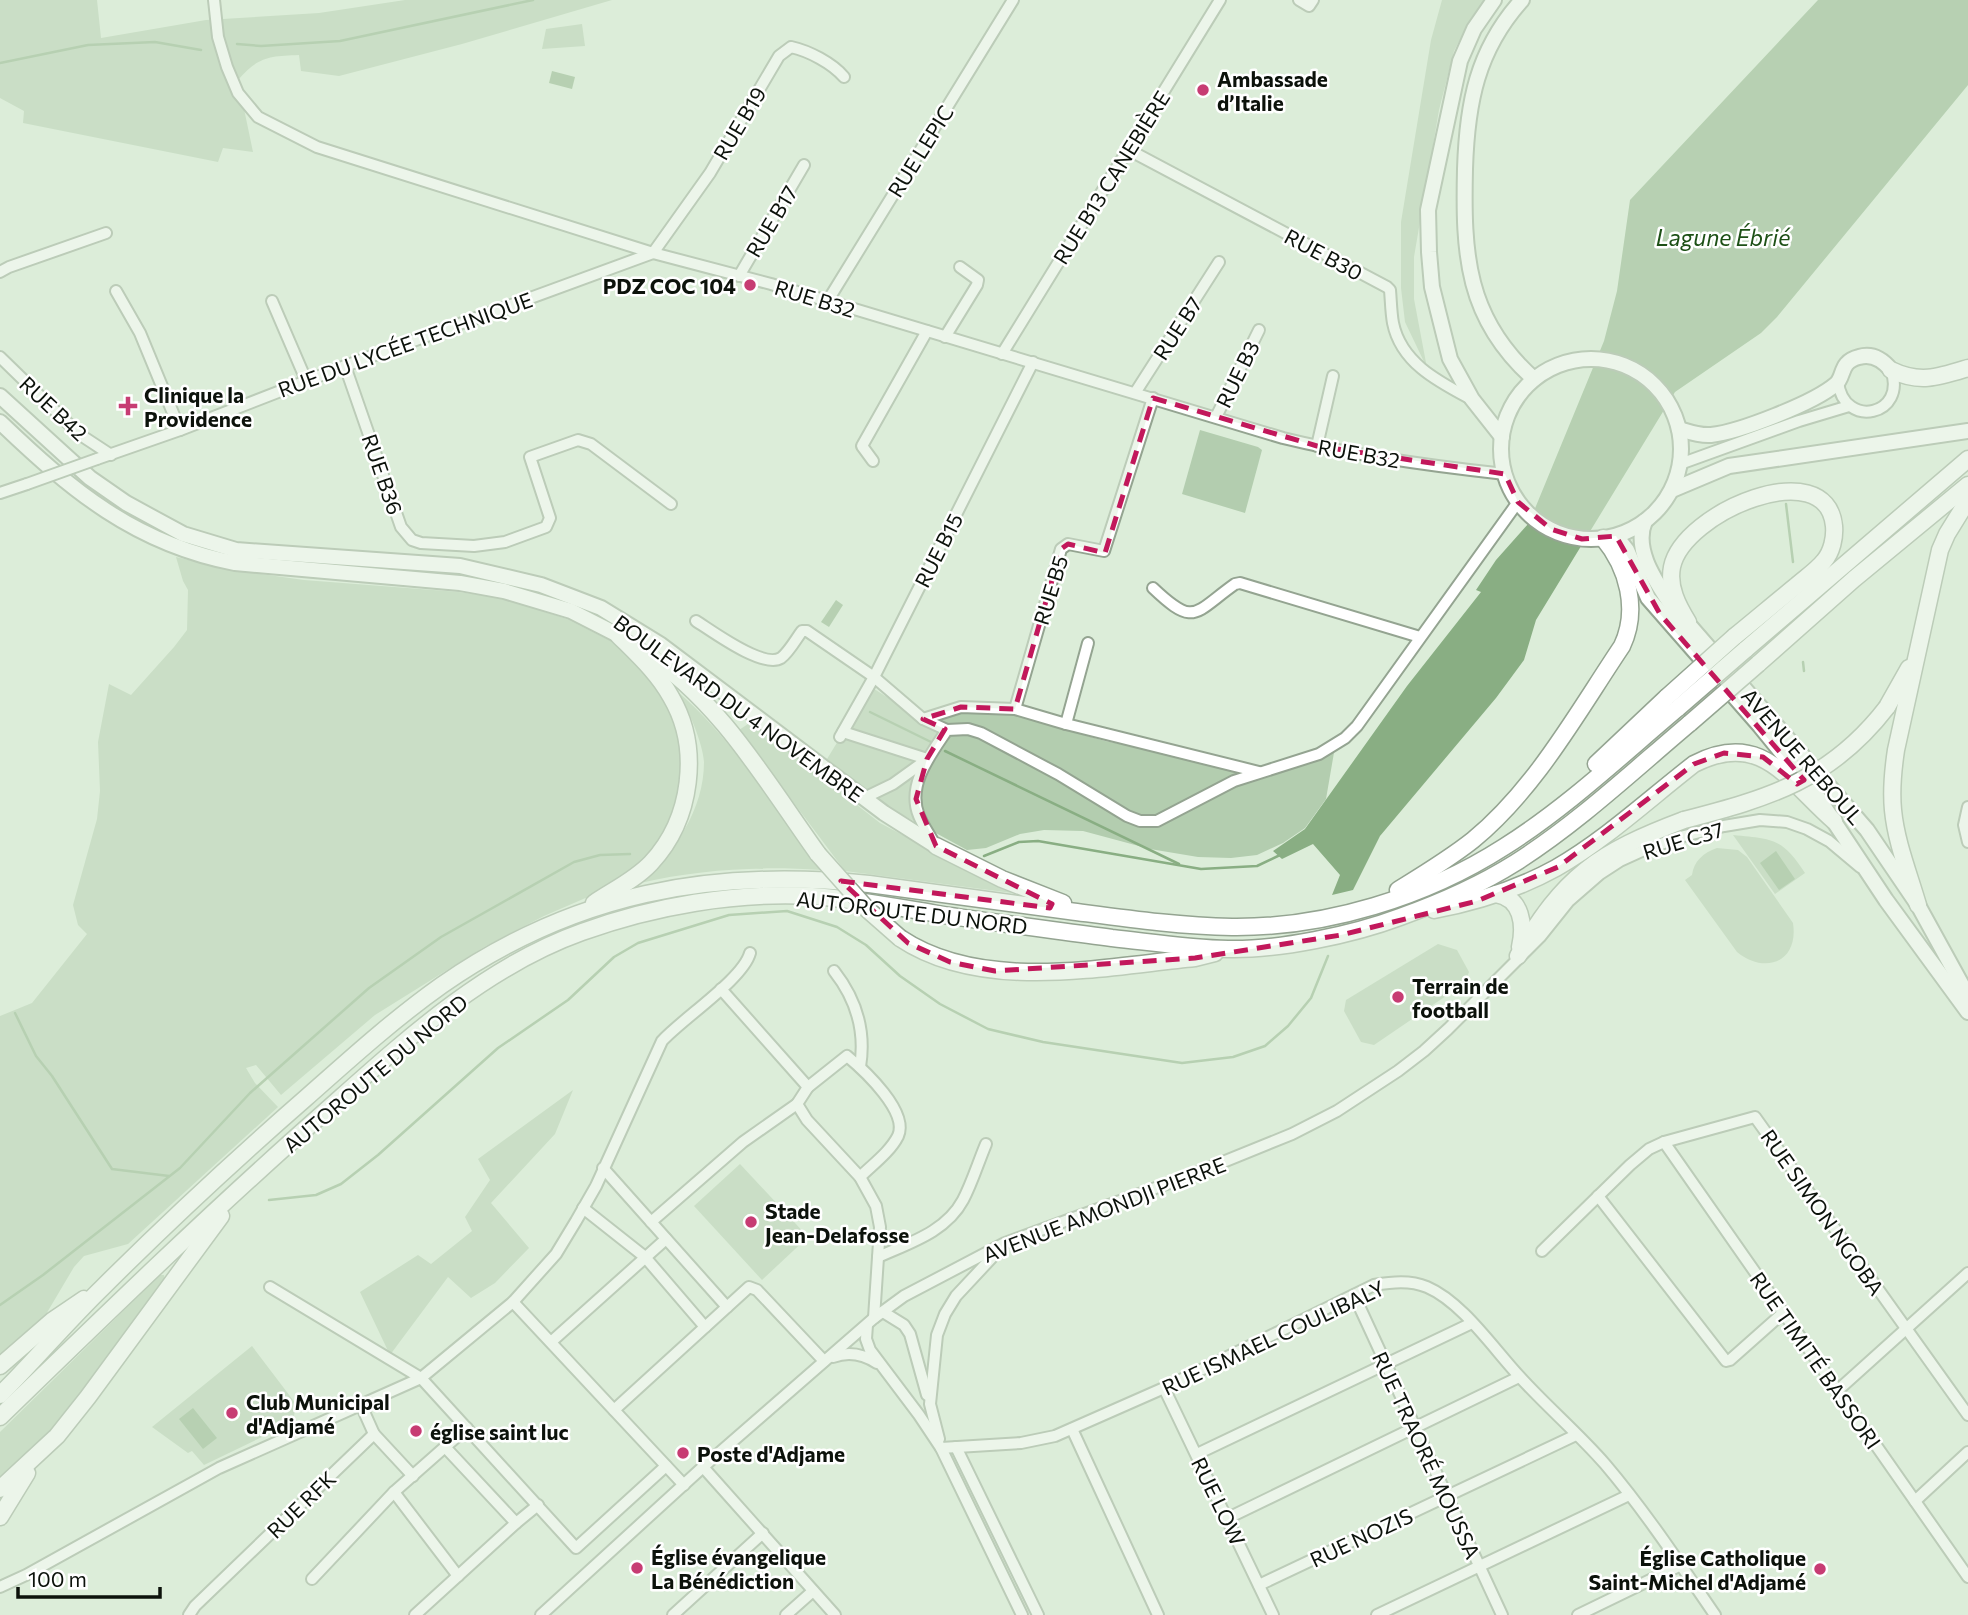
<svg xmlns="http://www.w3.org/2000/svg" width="1968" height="1615" font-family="Commissioner,sans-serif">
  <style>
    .green { fill: #b3cdaf }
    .water { fill: #89ae83 }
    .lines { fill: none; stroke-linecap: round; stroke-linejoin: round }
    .stream { stroke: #89ae83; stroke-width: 2.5 }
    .minor-casing { stroke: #94a491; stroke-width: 14 }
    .major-casing { stroke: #94a491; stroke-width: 18 }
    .highway-casing { stroke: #94a491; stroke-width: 19 }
    .minor { stroke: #fff; stroke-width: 10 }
    .major { stroke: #fff; stroke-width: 14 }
    .highway { stroke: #fff; stroke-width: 16 }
    .minor-bridge-casing { stroke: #94a491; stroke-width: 14; stroke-linecap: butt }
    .highway-bridge-casing { stroke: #94a491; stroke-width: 19; stroke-linecap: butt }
    .minor-bridge { stroke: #fff; stroke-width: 10 }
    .highway-bridge { stroke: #fff; stroke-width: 16 }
    .marked { fill: none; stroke: #c2185b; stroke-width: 5; stroke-dasharray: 14 9; stroke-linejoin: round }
    .poi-dot { fill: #c73c73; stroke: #fff; stroke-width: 2.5 }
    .labels { text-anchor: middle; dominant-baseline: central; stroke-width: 5; stroke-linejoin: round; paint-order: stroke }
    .poi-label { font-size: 21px; font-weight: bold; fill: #0c120b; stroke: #fff; text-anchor: start }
    .street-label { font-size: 21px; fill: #0c120b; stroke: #fff }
    .water-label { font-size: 23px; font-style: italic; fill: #1d5016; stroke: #fff }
  </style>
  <rect width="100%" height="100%" fill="#dcedd9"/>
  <g class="green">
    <path d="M 0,0 L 97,0 L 101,38 L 206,20 L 319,13 L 405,0 L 612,0 L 462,44 L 339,76 L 301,71 L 299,55 C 269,56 258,57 238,80 L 253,152 L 223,148 L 218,162 L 23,123 L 24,111 L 0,98 Z"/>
    <polygon points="1442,0 1484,0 1470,20 1454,51 1439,110 1414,257 1414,299 1427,368 1405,322 1401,288 1401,222 1431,40"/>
    <polygon points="582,24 585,46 542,49 546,29"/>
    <polygon points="1200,430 1258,447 1262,450 1245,513 1182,494"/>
    <polygon points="176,557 233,570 304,580 459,592 501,598 567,619 611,641 653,678 674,716 683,762 681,788 667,829 645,859 597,893 544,916 484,947 375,1015 281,1095 256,1065 246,1068 255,1083 278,1107 128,1244 84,1256 74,1267 45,1316 0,1356 0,1016 32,1003 87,934 78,925 73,905 97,819 100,791 98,742 109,684 131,695 174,647 187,630 188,590 183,581"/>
    <polygon points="871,687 920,718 959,712 1007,713 1105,741 1253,770 1336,741 1326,799 1305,828 1283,843 1257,855 1231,858 1198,857 1150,849 1083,831 1044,830 1020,834 986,848 967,850 890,808 827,759"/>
    <path d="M 678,692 C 732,738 778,812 821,870 C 760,866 700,869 640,883 C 674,853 704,810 704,762 C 703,744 688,708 678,692 Z"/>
    <polygon points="751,722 880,823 1012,893 845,871 739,730"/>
    <path d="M 1733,835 C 1774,839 1782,838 1805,873 L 1775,894 Z"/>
    <path d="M 1717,848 L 1738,850 L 1747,857 L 1793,923 C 1799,962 1765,975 1737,952 L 1685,880 L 1692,875 C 1694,861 1703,853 1717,848 Z"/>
    <polygon points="1438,944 1457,950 1469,972 1465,983 1374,1045 1361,1042 1344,1011 1346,1000"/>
    <polygon points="573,1090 555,1134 491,1203 529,1248 495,1283 471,1298 448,1277 390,1355 360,1292 418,1255 431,1264 472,1231 465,1217 490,1180 478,1159"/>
    <polygon points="740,1164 808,1237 762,1280 694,1206"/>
    <polygon points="160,1275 164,1275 165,1280 53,1431 0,1480 0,1432"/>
    <polygon points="252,1346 296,1404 293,1422 204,1465 192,1451 188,1453 152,1427"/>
  </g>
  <g class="water">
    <polygon points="1818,0 1968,0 1968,85 1777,317 1761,333 1675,392 1536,620 1524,660 1496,698 1380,836 1353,890 1332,895 1340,875 1313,844 1282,859 1273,851 1305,829 1407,686 1481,592 1476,590 1496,560 1529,523 1604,341 1617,291 1630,200"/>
    <polygon points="552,71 575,77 572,89 549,83"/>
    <polygon points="836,600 843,605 829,627 821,622"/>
    <polygon points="1776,851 1795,879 1779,890 1760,863"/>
    <polygon points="193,1408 217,1438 203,1449 179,1419"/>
  </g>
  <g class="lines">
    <g class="stream">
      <polyline points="237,44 261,46 340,41 533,0"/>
      <polyline points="0,63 88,45 155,42 201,50"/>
      <polyline points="1786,504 1793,562"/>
      <polyline points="1803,662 1804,671"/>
      <polyline points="870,712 931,742"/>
      <polyline points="945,751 1179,864"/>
      <polyline points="984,856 1019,842 1038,841 1201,869 1257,866 1280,855"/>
      <polyline points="15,1013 36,1056 52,1076 112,1169 169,1176"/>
      <polyline points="269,1200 316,1195 341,1184 378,1155 498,1048 568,1000 614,957 638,943 729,915 787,911 837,927 866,945 900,976 940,1004 988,1029 1043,1042 1182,1063 1233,1057 1265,1046 1288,1026 1311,998 1328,956"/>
      <polyline points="0,1305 43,1275 180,1168 250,1093 369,988 441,937 574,862 600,855 630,854"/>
    </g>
    <g class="minor-casing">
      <g id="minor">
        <path d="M 214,0 L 218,37 L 227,67 L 238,93 L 258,117 L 317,147 L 653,253 L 771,284 L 1283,438 C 1356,456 1431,466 1505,474"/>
        <polyline points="1299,0 1309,6 1313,0"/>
        <path d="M 1127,149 L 1387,287 L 1390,290 C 1391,301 1391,312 1393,323 C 1401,363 1439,382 1471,399"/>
        <path d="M 653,253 L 710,173 L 779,56 L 791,47 C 809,51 832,63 844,77"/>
        <polyline points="0,272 9,267 106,233"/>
        <polyline points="739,276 804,165"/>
        <polyline points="116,291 140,333 180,430"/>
        <polyline points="272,301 306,380"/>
        <polyline points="827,302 1013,0"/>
        <polyline points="945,337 977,285 978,280 960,267"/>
        <polyline points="1002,354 1220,0"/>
        <polyline points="0,357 79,434 111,455"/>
        <polyline points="345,366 401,527 412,540 421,543 474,546 505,542 546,527 550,518 530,457 578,440 591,444 671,504"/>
        <path d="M 1838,382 C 1844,430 1908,415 1891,370"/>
        <polyline points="1135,393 1219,262"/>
        <polyline points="1216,417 1259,330"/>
        <polyline points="1317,446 1333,376"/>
        <polyline points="97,459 180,430 345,366 653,253"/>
        <polyline points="873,461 862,446 927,331"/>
        <polyline points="1680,464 1799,421 1849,406"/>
        <polyline points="0,493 27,484"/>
        <path d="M 1153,588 C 1195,628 1194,613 1235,584 L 1240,583 L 1420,637"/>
        <path d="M 696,621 C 712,631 763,669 781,658 C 789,652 796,639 802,631 L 807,631 L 874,677 L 923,719 L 947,730"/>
        <polyline points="1015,709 1061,549 1068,544 1104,551 1153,398"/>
        <polyline points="923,719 961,707 1015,709 1066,724 1259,772"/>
        <polyline points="1066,724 1088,643"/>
        <polyline points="843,732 927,759"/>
        <polyline points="840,737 874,677 1033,362"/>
        <polyline points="864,798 893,784 925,761"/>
        <polyline points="1968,807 1964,825 1968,842"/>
        <path d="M 935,845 C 930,835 923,826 919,816 C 906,785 931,754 947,730 L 968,729 L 981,733 L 1058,774 L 1127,816 L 1140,821 L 1157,821 L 1234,781 L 1319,754 L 1345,738 L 1357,726 L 1518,502"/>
        <path d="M 834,971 C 856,999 866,1031 860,1067"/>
        <polyline points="721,989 808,1087 797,1104 807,1120 860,1177 876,1206 880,1227 874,1318"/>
        <path d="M 808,1087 L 847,1056 C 865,1071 909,1112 898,1136 C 890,1152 872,1165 860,1177"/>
        <polyline points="1664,1142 1968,1577"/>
        <polyline points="603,1168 727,1307"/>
        <polyline points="1598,1196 1726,1361 1730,1360 1783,1313"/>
        <polyline points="583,1208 645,1257 705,1327"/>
        <polyline points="651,1222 743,1142 797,1104"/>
        <polyline points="1542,1251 1630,1165 1649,1149 1664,1142 1755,1117 1968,1415"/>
        <path d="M 878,1257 C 909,1243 946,1232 963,1200 C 972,1183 978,1163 986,1144"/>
        <polyline points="270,1287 421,1378 576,1548 666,1466"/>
        <polyline points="1354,1295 1502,1615"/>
        <polyline points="513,1302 684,1485"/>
        <polyline points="883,1312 904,1325 910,1334 927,1395"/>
        <polyline points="867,1325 866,1339 870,1350 919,1415 941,1448 1022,1615"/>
        <polyline points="551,1342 666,1239"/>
        <path d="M 833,1357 C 849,1351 863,1354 877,1363"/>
        <polyline points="1164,1388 1273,1615"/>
        <polyline points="1837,1391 1968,1273"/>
        <polyline points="361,1405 374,1434"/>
        <polyline points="614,1410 749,1287 757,1290 824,1361"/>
        <polyline points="467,1428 445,1447 516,1523 538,1505"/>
        <polyline points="1072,1429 1158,1615"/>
        <polyline points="939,1439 930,1404 937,1335 945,1314 956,1296 998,1251"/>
        <polyline points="956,1447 1038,1615"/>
        <path d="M 941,1448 L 1021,1443 L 1055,1436 L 1164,1388 L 1374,1285 C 1392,1282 1410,1280 1427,1287 C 1462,1302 1493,1348 1519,1376 C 1546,1406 1578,1433 1605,1464 C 1645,1511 1680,1564 1715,1615"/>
        <polyline points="1197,1454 1472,1323"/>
        <polyline points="703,1467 835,1615"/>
        <polyline points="394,1492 458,1576"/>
        <polyline points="1915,1501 1968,1452"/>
        <polyline points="1228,1518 1519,1377"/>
        <polyline points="312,1579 394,1492 445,1447"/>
        <polyline points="1259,1585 1576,1435"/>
        <path d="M 0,1587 L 26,1575 L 219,1468 L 421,1378 L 513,1302 L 556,1254 L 576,1221 L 596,1186 L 662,1041 C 683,1018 743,979 750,953"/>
        <polyline points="189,1615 195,1606 374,1434 413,1476"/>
        <polyline points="415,1615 516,1523"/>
        <polyline points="541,1615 703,1467 874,1318 904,1296 1005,1243 1191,1175 1292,1134 1337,1111 1398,1071 1424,1051 1448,1029 1541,936 1569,901 1600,874 1620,861 1642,851 1680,837 1724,826 1760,820 1787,822 1807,829 1829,841 1860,867"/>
        <polyline points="673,1615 763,1533"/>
        <polyline points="786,1615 813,1591"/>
        <polyline points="1377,1615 1629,1495"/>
        <polyline points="1578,1615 1681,1565"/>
      </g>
    </g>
    <g class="major-casing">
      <g id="major">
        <polyline points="1494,0 1474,29 1460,61 1428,210 1429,252 1432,287 1450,359 1472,399 1502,437"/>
        <path d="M 1522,0 C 1477,50 1467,103 1465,169 C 1463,254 1466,319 1534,379"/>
        <circle cx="1591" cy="449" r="90"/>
        <polyline points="0,396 90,478 126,503 183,534 236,550 460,566 541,585 601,608 661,645 884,813 936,846"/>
        <path d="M 0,422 C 71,490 135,544 235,563 L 460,583 L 504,591 L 571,611 L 618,635"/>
        <path d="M 1679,429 C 1689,432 1700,436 1711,435 C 1739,432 1814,403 1836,384 C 1845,376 1839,362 1859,357 C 1873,353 1883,360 1891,370"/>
        <polyline points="1672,490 1729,466 1968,431"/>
        <path d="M 1645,521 C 1633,549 1655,580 1670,603 L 1867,830 L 1918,905 L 1968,996"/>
        <polyline points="1616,536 1627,550 1648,598 1760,726 1817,796 1886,900 1968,1012"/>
      </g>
    </g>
    <g class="highway-casing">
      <g id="highway">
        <path d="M 1891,370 C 1920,384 1939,377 1968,368"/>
        <path d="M 1688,622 C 1678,606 1668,587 1672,567 C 1683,512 1827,452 1834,526 C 1835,537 1832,552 1824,561 C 1817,570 1805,578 1796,586 C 1775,603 1755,620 1734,637"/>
        <polyline points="1745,650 1968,459"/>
        <path d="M 644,652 C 719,699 767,783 818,854"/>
        <polyline points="1758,664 1854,579 1968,485"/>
        <polyline points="1887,707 1909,668"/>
        <polyline points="1596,764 1667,697"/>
        <polyline points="936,846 1002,879 1063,903"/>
        <path d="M 1398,890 C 1424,874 1449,859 1473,840 C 1536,788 1577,713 1622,646 C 1639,610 1628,568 1603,538"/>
        <path d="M 1496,894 C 1522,898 1525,925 1520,947"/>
        <path d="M 594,903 C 613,890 635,880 651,863 C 692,819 701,748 671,697 C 658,673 637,654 618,635"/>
        <path d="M 1918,905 C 1909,874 1896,842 1893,810 C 1891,790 1893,770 1896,750 L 1940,550 L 1947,534 L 1968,500"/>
        <path d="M 1434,910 C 1476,902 1518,889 1556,868 C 1605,840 1649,799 1694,764 C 1762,729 1788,781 1834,821"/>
        <path d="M 900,938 C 982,993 1102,967 1195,958 L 1215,953"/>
        <path d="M 1518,956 C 1563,876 1599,852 1684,820"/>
        <polyline points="0,1366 53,1320 84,1299"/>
        <path d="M 0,1395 C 35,1360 67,1322 102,1288 C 168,1222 237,1158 307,1097 C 351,1058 394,1019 442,985 C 574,893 711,868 869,884 C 936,893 1002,902 1069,911 C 1123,918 1178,926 1232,927 C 1326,928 1426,897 1504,847 C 1566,808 1621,756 1678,708"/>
        <path d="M 0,1417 C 105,1315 210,1213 320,1116 C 399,1046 481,968 582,932 C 654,906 735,892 812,896 C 854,899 896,907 938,914 C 995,923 1054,930 1112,938 C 1150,942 1189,948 1228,949 C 1279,950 1352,935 1400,917 C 1439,903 1480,885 1515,863 C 1578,823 1633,771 1690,723"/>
        <polyline points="0,1489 57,1436 88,1397 221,1216"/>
        <polyline points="0,1517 27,1473"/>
      </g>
    </g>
    <use href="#minor" class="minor"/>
    <use href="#major" class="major"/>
    <use href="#highway" class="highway"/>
    <g class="minor-bridge-casing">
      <polyline id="minor-bridge" points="27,484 97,459"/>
    </g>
    <g class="highway-bridge-casing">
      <g id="highway-bridge">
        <polyline points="1667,697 1734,637"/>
        <polyline points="1678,708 1745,650"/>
        <polyline points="1690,723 1758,664"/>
        <path d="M 1684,820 C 1769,798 1831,780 1887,707"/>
        <polyline points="818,854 867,909 900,938"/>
      </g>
    </g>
    <use href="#minor-bridge" class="minor-bridge"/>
    <use href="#highway-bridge" class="highway-bridge"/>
  </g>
  <path d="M0 0H1968V1615H0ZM 1153,398 L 1317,446 L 1505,474 L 1518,502 L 1551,529 L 1582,539 L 1616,536 L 1660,614 L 1804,780 L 1797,784 L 1763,757 L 1724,753 L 1694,764 L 1558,867 L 1477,901 L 1341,935 L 1195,958 L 995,971 L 950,962 L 908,943 L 841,881 L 1050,908 L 1052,904 L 936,846 L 916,799 L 927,759 L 945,729 L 923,719 L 961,707 L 1015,709 L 1061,549 L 1068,544 L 1105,553 Z" fill="#dcedd9" fill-opacity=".55" fill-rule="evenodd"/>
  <path class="marked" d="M 1153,398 L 1317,446 L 1505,474 L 1518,502 L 1551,529 L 1582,539 L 1616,536 L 1660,614 L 1804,780 L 1797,784 L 1763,757 L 1724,753 L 1694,764 L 1558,867 L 1477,901 L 1341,935 L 1195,958 L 995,971 L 950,962 L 908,943 L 841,881 L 1050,908 L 1052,904 L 936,846 L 916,799 L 927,759 L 945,729 L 923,719 L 961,707 L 1015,709 L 1061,549 L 1068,544 L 1105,553 Z"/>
  <g class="poi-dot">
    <circle cx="1203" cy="90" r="7"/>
    <circle cx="750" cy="285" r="7"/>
    <path d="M124.5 395.5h7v7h7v7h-7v7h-7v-7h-7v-7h7z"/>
    <circle cx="1398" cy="997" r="7"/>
    <circle cx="751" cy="1222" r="7"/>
    <circle cx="232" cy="1413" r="7"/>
    <circle cx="416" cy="1431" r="7"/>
    <circle cx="683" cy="1453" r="7"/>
    <circle cx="637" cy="1568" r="7"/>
    <circle cx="1820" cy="1569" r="7"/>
  </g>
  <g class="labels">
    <g class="poi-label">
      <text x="1217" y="78">Ambassade<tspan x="1217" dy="24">d’Italie</tspan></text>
      <text x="736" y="285" text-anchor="end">PDZ COC 104</text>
      <text x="144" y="394">Clinique la<tspan x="144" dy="24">Providence</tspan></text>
      <text x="1412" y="985">Terrain de<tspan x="1412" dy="24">football</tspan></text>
      <text x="765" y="1210">Stade<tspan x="765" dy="24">Jean-Delafosse</tspan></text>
      <text x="246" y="1401">Club Municipal<tspan x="246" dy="24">d'Adjamé</tspan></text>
      <text x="430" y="1431">église saint luc</text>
      <text x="697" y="1453">Poste d'Adjame</text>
      <text x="651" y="1556">Église évangelique<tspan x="651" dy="24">La Bénédiction</tspan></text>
      <text x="1806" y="1557" text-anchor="end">Église Catholique<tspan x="1806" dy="24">Saint-Michel d'Adjamé</tspan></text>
    </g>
    <g class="street-label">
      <text transform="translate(739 123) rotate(-59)">RUE B19</text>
      <text transform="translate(920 151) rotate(-58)">RUE LEPIC</text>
      <text transform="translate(1111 177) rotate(-58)">RUE B13 CANEBIÈRE</text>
      <text transform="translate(771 221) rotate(-59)">RUE B17</text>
      <text transform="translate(1324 254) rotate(28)">RUE B30</text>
      <text transform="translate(815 298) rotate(17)">RUE B32</text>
      <text transform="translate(1177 328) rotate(-57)">RUE B7</text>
      <text transform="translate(405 344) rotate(-20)">RUE DU LYCÉE TECHNIQUE</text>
      <text transform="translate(1237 374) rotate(-64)">RUE B3</text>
      <text transform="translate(54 408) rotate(43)">RUE B42</text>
      <text transform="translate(1359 453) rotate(10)">RUE B32</text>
      <text transform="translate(383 474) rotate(71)">RUE B36</text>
      <text transform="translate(938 550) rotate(-63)">RUE B15</text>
      <text transform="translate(1050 590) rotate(-73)">RUE B5</text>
      <text transform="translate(739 708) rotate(36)">BOULEVARD DU 4 NOVEMBRE</text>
      <text transform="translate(1803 756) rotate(49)">AVENUE REBOUL</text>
      <text transform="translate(1683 840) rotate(-17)">RUE C37</text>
      <text transform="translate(912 912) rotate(7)">AUTOROUTE DU NORD</text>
      <text transform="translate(375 1073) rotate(-40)">AUTOROUTE DU NORD</text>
      <text transform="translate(1104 1209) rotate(-21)">AVENUE AMONDJI PIERRE</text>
      <text transform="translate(1823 1212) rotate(55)">RUE SIMON NGOBA</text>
      <text transform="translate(1273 1337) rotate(-25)">RUE ISMAEL COULIBALY</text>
      <text transform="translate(1816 1360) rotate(55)">RUE TIMITÉ BASSORI</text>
      <text transform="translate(1427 1455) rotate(65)">RUE TRAORÉ MOUSSA</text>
      <text transform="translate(1219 1501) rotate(64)">RUE LOW</text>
      <text transform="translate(301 1504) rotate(-44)">RUE RFK</text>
      <text transform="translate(1361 1537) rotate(-25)">RUE NOZIS</text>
    </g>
    <g class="water-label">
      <text x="1723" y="237">Lagune Ébrié</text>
    </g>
  </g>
  <path d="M18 1587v10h142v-10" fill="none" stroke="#0c120b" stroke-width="3.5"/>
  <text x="28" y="1587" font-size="21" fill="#0c120b" stroke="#ffffff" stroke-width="5" paint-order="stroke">100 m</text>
</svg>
